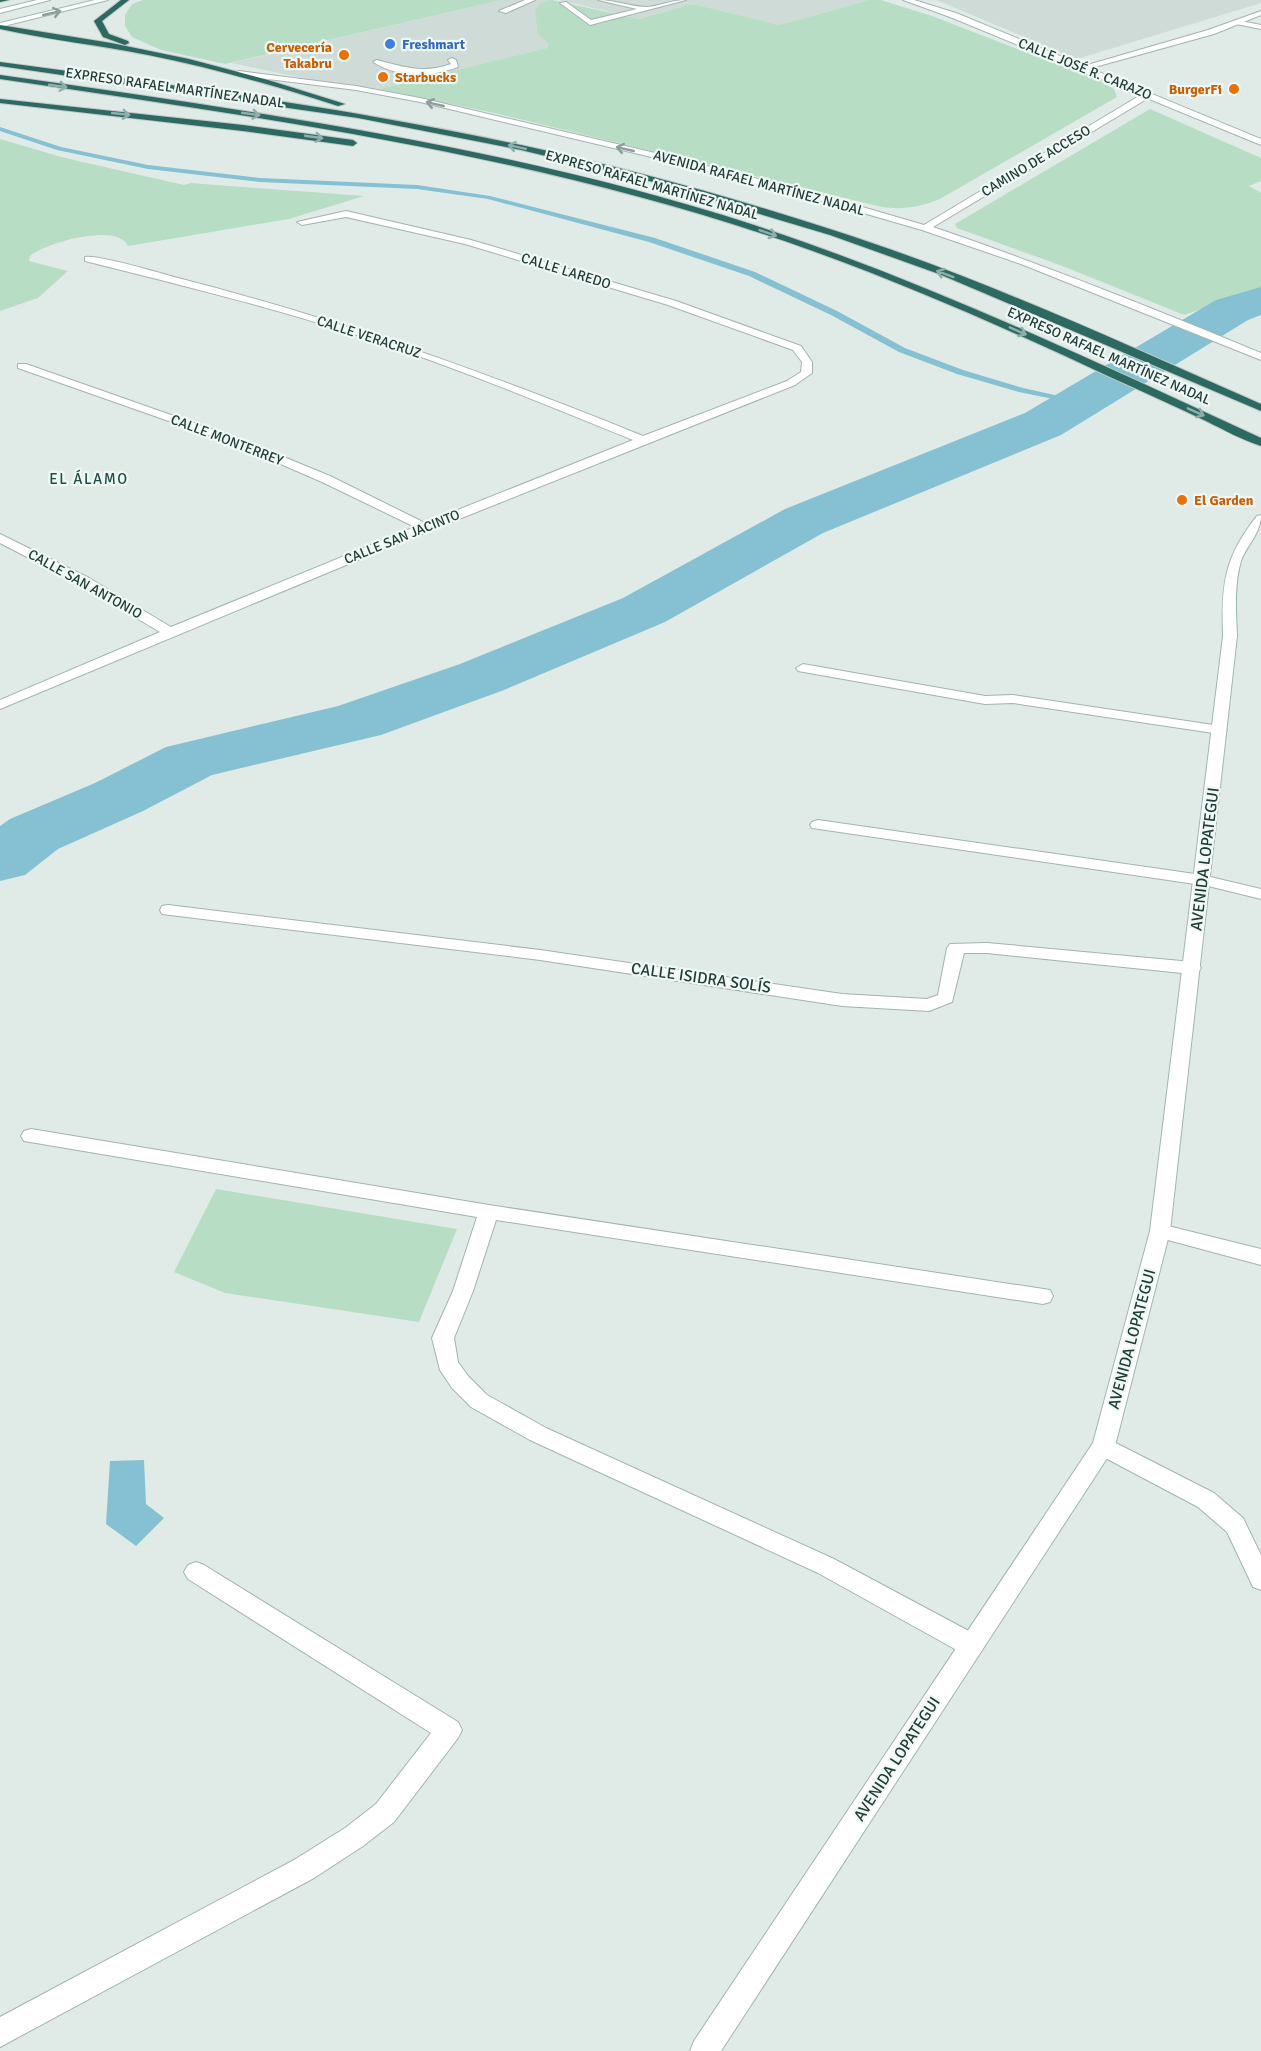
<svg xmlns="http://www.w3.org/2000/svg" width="1261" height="2051" font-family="Signika,sans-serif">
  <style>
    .built { fill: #cedbd6 }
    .green { fill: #b7dec5 }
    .water { fill: #85c1d3 }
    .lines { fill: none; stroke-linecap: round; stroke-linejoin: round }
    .stream { fill: #85c1d3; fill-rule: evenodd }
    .river { fill: #85c1d3; fill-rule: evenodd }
    .lane-casing { stroke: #a3b3af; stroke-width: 2 }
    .street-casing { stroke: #a3b3af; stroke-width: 2 }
    .secondary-casing { stroke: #9eb7b0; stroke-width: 2 }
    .highway-casing { stroke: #c1c8c7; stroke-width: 2 }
    .lane { fill: #fff; fill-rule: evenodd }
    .street { fill: #fff; fill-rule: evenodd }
    .secondary { fill: #fff; fill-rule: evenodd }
    .highway { fill: #2b6961; fill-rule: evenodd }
    .oneway { stroke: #909e9b }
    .oneway2 { stroke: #8eb0ab }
    .shop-dot { fill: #3f7fe0; stroke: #f0f8f5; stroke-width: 2 }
    .food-dot { fill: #e8710a; stroke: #f0f8f5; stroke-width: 2 }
    .labels { text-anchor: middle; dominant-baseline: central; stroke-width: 4.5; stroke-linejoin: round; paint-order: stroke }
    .far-shop-label { font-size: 14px; font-weight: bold; fill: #366cbe; stroke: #f0f8f5; text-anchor: start }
    .far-food-label { font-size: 14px; font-weight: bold; fill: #c56008; stroke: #f0f8f5; text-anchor: end }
    .far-street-label { font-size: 14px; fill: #203c37; stroke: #f0f8f5 }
    .far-neighbourhood-label { font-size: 15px; letter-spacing: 1.5px; fill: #1b4f46; stroke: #f0f8f5 }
    .street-label { font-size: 16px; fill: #203c37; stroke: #f0f8f5 }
  </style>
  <rect width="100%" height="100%" fill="#e0ebe7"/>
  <g class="built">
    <polygon points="502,0 552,0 541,3 550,44 547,48 379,89 312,80 231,63"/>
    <polygon points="559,0 869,0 779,25 693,4 639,19"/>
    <polygon points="936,0 1261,0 1261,3 1077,59"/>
  </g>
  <g class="green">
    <polygon points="143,0 502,0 225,64 161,50 132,37 125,26 125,15 132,4"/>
    <path d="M 552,0 L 639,19 L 693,4 L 779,25 L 869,0 L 881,0 L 932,16 L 1100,81 L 1114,89 L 1117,97 L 940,199 C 920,207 904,210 882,207 L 499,114 L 379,89 L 547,48 L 549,44 L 538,34 L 535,10 L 541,3 Z"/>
    <polygon points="1150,109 1261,158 1261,181 1249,186 1261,193 1261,289 1184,315 1065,267 957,228 955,224"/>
    <path d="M 0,139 L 65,158 L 184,185 L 191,183 L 364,196 L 289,219 L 128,246 C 118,222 45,243 30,256 L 29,261 L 68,271 L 38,298 L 0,311 Z"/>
    <polygon points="216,1189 457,1229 419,1322 225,1293 174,1272"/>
  </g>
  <polygon class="water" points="144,1460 146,1504 164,1518 136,1546 106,1524 110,1461"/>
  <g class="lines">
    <polygon class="stream" points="0,127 61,147 148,165 260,178 417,185 490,196 655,238 755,272 837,311 905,348 963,370 1023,388 1082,401 1078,404 1019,392 957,374 899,352 831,315 749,276 649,242 488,199 417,189 260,182 148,169 57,150 0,131"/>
    <polygon class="river" points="1261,287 1261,315 1248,320 1061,435 823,533 665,622 504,690 381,735 212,775 143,811 58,849 25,875 0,881 0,826 10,819 95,783 166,747 338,706 460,664 623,598 785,509 1025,413 1216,300"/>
    <g class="lane-casing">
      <g id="lane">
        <polygon points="525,0 535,0 506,13 499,11"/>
        <path d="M 598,0 C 614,0 632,7 647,7 C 660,6 672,0 686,0 L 590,25 L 560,3 L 566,2 L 591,20 L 637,9 Z"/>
        <polygon points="1236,20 1261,25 1261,29 1236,24"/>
        <path d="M 452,58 L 456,60 L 458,67 C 431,77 398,78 373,62 L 377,60 C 403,67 424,74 451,64 L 448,60 Z"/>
        <polygon points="1202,875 1261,889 1261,899 1196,883 1194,880"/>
      </g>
    </g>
    <g class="street-casing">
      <g id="street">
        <polygon points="1261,11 1261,15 1214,34 1084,70 1077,68 1208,30"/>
        <path d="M 239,71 L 356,86 L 420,98 L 668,156 L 828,197 L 924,225 L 1144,93 L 1150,93 L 1150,97 L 933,227 C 1044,265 1153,308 1261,353 L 1261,360 L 1021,264 L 922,230 L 822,201 L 664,160 L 420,102 L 356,90 L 236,75 L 235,73 Z"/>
        <path d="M 346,211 L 471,240 L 676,301 L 801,346 L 812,362 L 812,373 L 795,385 L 399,543 L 0,709 L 0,700 L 160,632 L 79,584 L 0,543 L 0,534 L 89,578 L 171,627 L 415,527 L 322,482 L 237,445 L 18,368 L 18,364 L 26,364 L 245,441 L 330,476 L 425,523 L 633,440 C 542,403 450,365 357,335 C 267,306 176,284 85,261 L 85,257 C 100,255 159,273 178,278 C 339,319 489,374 643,436 L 787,381 L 801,372 L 802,362 L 793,350 L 668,305 L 465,244 L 346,217 L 302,225 L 297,222 Z"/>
        <polygon points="803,664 985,696 1013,695 1220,726 1227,730 1220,734 1013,703 985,704 798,671 796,668"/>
        <polygon points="818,820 1202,875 1210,880 1202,885 812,828 810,825 812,822"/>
        <polygon points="168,905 540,950 842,994 927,999 938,995 947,948 950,944 987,943 1192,962 1198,964 1201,968 1198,972 1192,974 987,953 964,953 952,1002 929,1011 842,1006 540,960 162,914 160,910 162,906"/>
        <polygon points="31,1129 489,1205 1050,1290 1053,1296 1050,1302 1043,1304 496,1220 473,1291 454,1338 458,1362 468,1376 487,1395 546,1428 834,1559 980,1637 983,1645 980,1653 971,1656 962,1653 818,1573 530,1440 471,1407 452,1388 440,1370 432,1338 453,1291 477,1217 24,1141 21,1136 24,1131"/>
        <polygon points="1160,1224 1261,1249 1261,1265 1153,1236 1150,1231 1153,1226"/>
        <polygon points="1104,1437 1214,1493 1243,1518 1261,1555 1261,1590 1253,1587 1227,1532 1198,1507 1096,1453 1093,1446 1096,1439"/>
        <polygon points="196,1562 204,1565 458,1722 462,1730 458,1738 394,1822 363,1846 314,1878 0,2047 0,2017 294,1860 345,1828 376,1804 431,1733 188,1579 184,1572 188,1565"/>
      </g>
    </g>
    <g class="secondary-casing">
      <g id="secondary">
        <polygon points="37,0 50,0 0,13 0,9"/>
        <polygon points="95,0 108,0 0,27 0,23"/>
        <polygon points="903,0 914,0 956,13 1261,139 1261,145 950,17"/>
        <path d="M 1261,515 C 1261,533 1247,545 1241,561 C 1234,585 1236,611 1237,636 L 1170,1231 L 1115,1446 L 721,2051 L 690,2051 L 694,2041 L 1093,1443 L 1150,1231 L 1223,636 C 1221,586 1224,557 1257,516 Z"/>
      </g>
    </g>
    <g class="highway-casing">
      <g id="highway">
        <polygon points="0,0 9,0 0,2"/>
        <polygon points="121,0 129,0 102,21 109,34 128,41 129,43 125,45 103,37 94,21"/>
        <path d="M 0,25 L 111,43 L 189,59 L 268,80 L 345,104 L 338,106 C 276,86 213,68 148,55 C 99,45 49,40 0,29 Z"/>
        <path d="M 0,62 C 174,85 349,108 521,145 C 627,168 731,197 833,230 C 980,277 1120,342 1261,404 L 1261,411 L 939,274 L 830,235 L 653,182 L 521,150 L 358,118 L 0,66 Z"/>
        <path d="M 0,75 C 253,111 510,146 754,225 C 928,282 1094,361 1261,438 L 1261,446 C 1242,440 1224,430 1206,421 C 1174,406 1142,391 1110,377 C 1012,331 913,287 810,250 C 550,157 273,119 0,79 Z"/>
        <polygon points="0,99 243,125 353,140 357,143 353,146 243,131 0,103"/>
      </g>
    </g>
    <use href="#lane" class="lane"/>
    <use href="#street" class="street"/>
    <use href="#secondary" class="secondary"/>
    <use href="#highway" class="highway"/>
  </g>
  <defs><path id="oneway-shaft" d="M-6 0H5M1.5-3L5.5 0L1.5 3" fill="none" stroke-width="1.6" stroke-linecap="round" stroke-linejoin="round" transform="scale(1.5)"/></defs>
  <g class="oneway">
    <use href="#oneway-shaft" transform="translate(52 13) rotate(-13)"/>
    <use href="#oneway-shaft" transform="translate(435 104) rotate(-167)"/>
    <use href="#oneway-shaft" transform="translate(625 149) rotate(-167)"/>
  </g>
  <g class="oneway2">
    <use href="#oneway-shaft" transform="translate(58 86) rotate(8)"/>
    <use href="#oneway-shaft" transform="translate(121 114) rotate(6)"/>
    <use href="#oneway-shaft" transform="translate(251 114) rotate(8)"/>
    <use href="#oneway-shaft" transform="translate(314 137) rotate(8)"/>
    <use href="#oneway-shaft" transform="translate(517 147) rotate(-168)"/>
    <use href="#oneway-shaft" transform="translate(768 233) rotate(19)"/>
    <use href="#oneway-shaft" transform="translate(945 274) rotate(-159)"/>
    <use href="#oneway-shaft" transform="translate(1018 331) rotate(24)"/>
    <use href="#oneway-shaft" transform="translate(1196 412) rotate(24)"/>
  </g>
  <circle class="shop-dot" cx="390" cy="44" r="6"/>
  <g class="food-dot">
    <circle cx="344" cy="55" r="6"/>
    <circle cx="383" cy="77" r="6"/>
    <circle cx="1234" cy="89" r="6"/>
    <circle cx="1182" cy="500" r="6"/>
  </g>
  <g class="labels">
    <g class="far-shop-label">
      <text x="402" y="44">Freshmart</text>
    </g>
    <g class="far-food-label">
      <text x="332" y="47">Cervecería<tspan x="332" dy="16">Takabru</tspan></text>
      <text x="395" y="77" text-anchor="start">Starbucks</text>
      <text x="1222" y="89">BurgerFi</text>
      <text x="1194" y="500" text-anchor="start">El Garden</text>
    </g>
    <g class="far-street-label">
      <text transform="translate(1085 69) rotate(22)">CALLE JOSÉ R. CARAZO</text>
      <text transform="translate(175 88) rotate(8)">EXPRESO RAFAEL MARTÍNEZ NADAL</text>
      <text transform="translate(1036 161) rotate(-31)">CAMINO DE ACCESO</text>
      <text transform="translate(759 183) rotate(15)">AVENIDA RAFAEL MARTÍNEZ NADAL</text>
      <text transform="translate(652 185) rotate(16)">EXPRESO RAFAEL MARTÍNEZ NADAL</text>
      <text transform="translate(566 271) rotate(17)">CALLE LAREDO</text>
      <text transform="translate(369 337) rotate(18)">CALLE VERACRUZ</text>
      <text transform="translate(1109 356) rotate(24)">EXPRESO RAFAEL MARTÍNEZ NADAL</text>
      <text transform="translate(227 440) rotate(21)">CALLE MONTERREY</text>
      <text transform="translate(402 537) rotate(-22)">CALLE SAN JACINTO</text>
      <text transform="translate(85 584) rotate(29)">CALLE SAN ANTONIO</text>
    </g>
    <g class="far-neighbourhood-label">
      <text x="89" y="479">EL ÁLAMO</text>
    </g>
    <g class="street-label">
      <text transform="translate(1205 859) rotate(-83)">AVENIDA LOPATEGUI</text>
      <text transform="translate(701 978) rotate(8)">CALLE ISIDRA SOLÍS</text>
      <text transform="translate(1132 1339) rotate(-75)">AVENIDA LOPATEGUI</text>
      <text transform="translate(897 1759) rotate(-57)">AVENIDA LOPATEGUI</text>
    </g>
  </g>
</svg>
